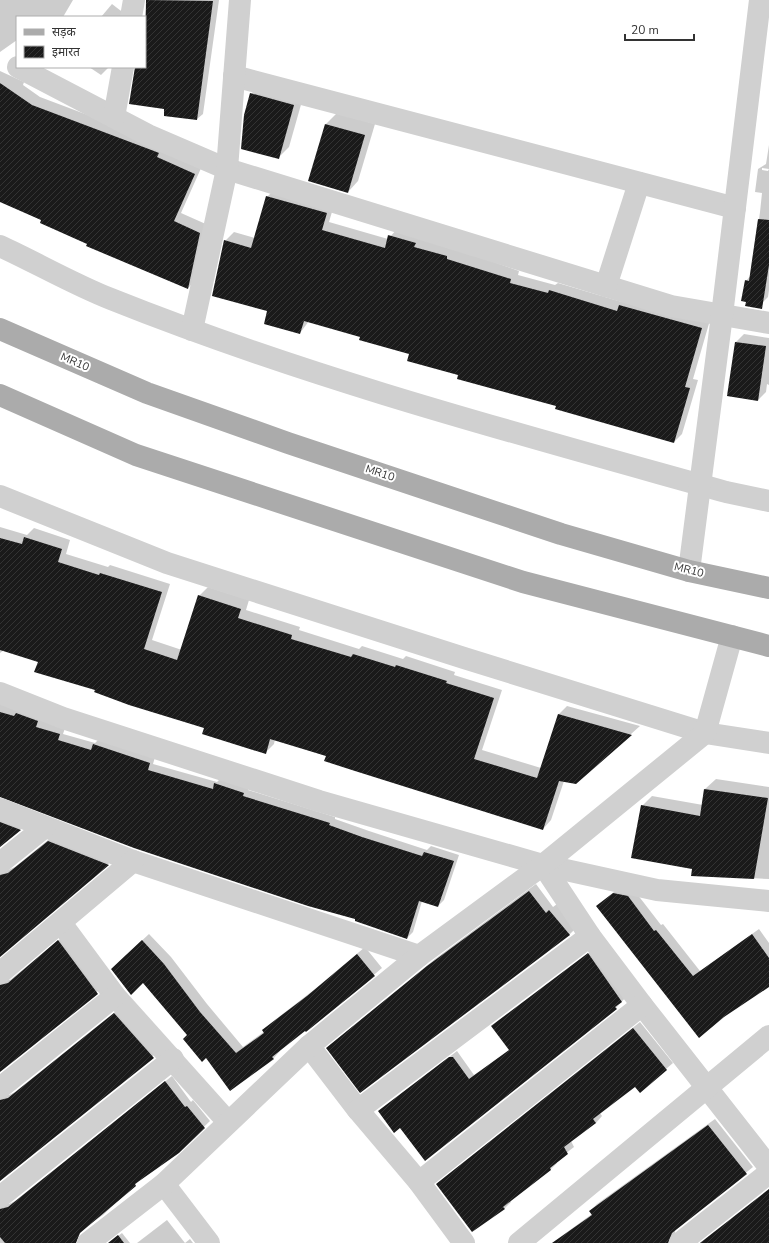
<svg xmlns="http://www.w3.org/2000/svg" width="769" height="1243" font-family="'Nunito Sans','Noto Sans Devanagari',sans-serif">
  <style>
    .shadow { fill: #0003; fill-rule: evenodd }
    .building { fill: url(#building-hatch) }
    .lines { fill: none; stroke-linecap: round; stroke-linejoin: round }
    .minor { stroke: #d0d0d0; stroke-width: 22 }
    .major { stroke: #ababab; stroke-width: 22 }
    .labels { text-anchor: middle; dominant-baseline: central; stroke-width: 4; stroke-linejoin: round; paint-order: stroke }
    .street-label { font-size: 11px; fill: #333; stroke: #fff }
  </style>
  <defs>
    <pattern id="building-hatch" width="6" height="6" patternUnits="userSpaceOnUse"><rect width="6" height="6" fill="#1a1a1a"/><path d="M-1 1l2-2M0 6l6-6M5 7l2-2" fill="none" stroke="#333"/></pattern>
  </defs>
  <rect width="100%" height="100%" fill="#fff"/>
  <g class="shadow">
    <polygon points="0,0 73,0 63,17 17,17 17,40 0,52"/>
    <polygon points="147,0 219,0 203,114 197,119 165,109 136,67 145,67 145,17"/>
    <polygon points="112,4 125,14 126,17 101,17"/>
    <polygon points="89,67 109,67 101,75"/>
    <polygon points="0,71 24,82 23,85 40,97 162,143 202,166 181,213 208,225 196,280 188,288 0,201"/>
    <polygon points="262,83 304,94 289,147 278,158 251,94"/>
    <polygon points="337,113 375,124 358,181 348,192 310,180 326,124"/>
    <path d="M 769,145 L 769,290 L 768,297 L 762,303 L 746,281 L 751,275 L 760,212 L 762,193 L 755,192 L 758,169 L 766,164 ZM 762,168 L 769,169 L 768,171 L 762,170 Z"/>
    <polygon points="275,189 334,205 329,222 388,239 398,228 519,271 518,275 555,285 558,283 622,302 628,297 710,320 693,379 698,380 682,434 674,442 459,374 410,353 362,336 309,321 300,333 268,311 225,241 234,232 255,238 267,197"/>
    <polygon points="744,334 769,338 769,385 767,384 766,392 758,400 728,396 736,342"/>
    <polygon points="0,527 27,535 34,528 70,540 66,554 108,567 110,565 170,584 152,640 182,650 199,596 208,587 249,600 246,610 300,627 299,630 359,649 362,646 403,659 406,656 455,672 454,675 502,690 482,750 541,768 558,715 567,706 640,726 576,783 564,781 551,820 543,829 275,739 274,744 265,753 205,728 96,690 39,661 4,650 0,653"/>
    <polygon points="0,700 65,728 63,734 95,743 100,738 155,757 153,764 217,782 221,778 249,787 248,790 335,817 335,819 369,831 427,850 431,846 459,855 444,900 438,906 422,901 413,932 407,938 357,919 0,796"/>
    <polygon points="716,779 769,787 769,879 692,875 693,868 642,806 652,796 703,805 705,789"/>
    <polygon points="0,813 26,824 0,847"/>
    <polygon points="54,835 114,859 0,955 0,868 8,870 15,867"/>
    <polygon points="536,884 553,907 557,904 576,928 569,935 335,1041 435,959"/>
    <polygon points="620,887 634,890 661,925 663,924 700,971 759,929 769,943 769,985 724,1016 597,906"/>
    <polygon points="149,934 171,957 207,1004 243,1047 265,1031 263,1030 271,1023 315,989 365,947 382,968 307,1031 306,1029 279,1050 280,1051 273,1059 206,1057 144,982 119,962"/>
    <polygon points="65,935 103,987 0,1071 0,978 10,980"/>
    <polygon points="593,950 626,997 616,1008 401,1127 379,1111 457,1051 474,1075 510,1050 492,1026"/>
    <polygon points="120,1008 159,1051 0,1180 0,1092 9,1095 15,1092"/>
    <polygon points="640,1022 673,1063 666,1069 635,1086 600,1113 602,1116 596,1123 571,1141 574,1147 556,1161 557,1163 551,1169 510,1200 511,1202 504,1209 444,1178"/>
    <polygon points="172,1076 191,1102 193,1100 210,1121 178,1152 141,1179 103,1215 63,1243 0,1243 0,1201 9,1204 15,1201"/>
    <polygon points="715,1119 753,1167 676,1229 675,1231 676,1240 673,1243 552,1243 592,1214 590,1211 597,1204"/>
    <polygon points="769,1189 769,1243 700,1243"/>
    <polygon points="167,1220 185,1243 137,1243"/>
    <polygon points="122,1233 130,1243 109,1243"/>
    <polygon points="190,1239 193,1243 185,1243"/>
  </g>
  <g class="building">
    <polygon points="146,0 213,1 197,120 164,116 164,109 129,104 135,67 145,67"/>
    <polygon points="0,83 32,105 154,151 159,153 157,157 195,174 174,221 200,233 188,289 86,246 87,244 40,223 41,220 0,202"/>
    <polygon points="250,93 294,105 279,159 241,149 244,115"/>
    <polygon points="325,124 365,135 348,193 308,181"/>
    <polygon points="266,196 327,213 322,230 385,248 388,235 416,243 414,247 447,256 447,259 511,279 510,283 548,293 549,290 617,311 619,305 702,328 685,387 690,388 674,443 555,409 556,406 457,379 458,375 407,361 409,354 359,340 360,337 304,321 300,334 264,324 267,311 212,296 224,240 251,248"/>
    <polygon points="758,219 769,220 769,265 762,309 745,306 746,302 741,301 745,280 749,281"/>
    <polygon points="735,342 766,346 758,401 727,396"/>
    <polygon points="24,537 62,549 58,562 99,575 100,573 162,592 144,649 177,660 198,595 241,609 238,618 292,635 291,639 351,657 353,654 395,667 396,665 447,681 446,683 494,698 474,759 537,778 558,714 632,735 576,784 559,781 543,830 355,771 324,761 326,756 270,739 266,754 202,734 204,728 129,705 94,692 95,690 34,672 38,662 0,650 0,538 22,544"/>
    <polygon points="0,712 14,716 16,713 38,721 36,727 60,734 58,740 91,750 93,744 150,763 148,770 213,789 214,783 244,793 243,796 330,823 329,825 362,837 422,856 424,852 454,861 438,907 419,901 407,939 355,921 355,919 308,906 134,848 0,797"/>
    <polygon points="704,789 768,798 754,879 691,876 692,869 631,858 641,805 700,816"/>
    <polygon points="0,822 21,830 0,847"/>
    <polygon points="48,841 109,865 0,957 0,875 8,873"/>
    <polygon points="529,891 546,913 549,910 570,935 360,1093 326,1048 427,966"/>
    <polygon points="613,893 628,896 654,931 656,930 693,976 752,934 769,958 769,987 724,1017 699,1038 596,906"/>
    <polygon points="58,940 98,994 0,1072 0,985 8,983"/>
    <polygon points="142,940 164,964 200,1012 236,1053 264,1033 262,1030 307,996 357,954 375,976 306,1032 305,1031 272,1057 274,1059 230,1091 206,1058 202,1062 183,1039 187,1035 143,983 131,995 111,969"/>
    <polygon points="588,953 622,1002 615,1007 617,1009 425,1161 400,1128 394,1133 378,1111 449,1057 453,1057 469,1079 509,1050 491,1026"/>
    <polygon points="114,1013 154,1058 0,1181 0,1100 8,1098"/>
    <polygon points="633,1028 667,1070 640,1093 635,1087 593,1119 596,1123 564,1147 568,1154 550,1168 551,1170 503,1207 505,1209 472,1232 436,1184"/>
    <polygon points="165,1081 185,1107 187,1106 205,1128 179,1153 135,1184 136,1186 80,1233 76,1243 5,1243 0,1237 0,1209 8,1207"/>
    <polygon points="708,1125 747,1174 672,1233 668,1243 552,1243 592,1215 589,1211"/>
    <polygon points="769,1189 769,1243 700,1243"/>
    <polygon points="118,1235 124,1243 108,1243"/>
  </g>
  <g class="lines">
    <g class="minor">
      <polyline points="131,17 134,0"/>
      <polyline points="18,67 148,135 227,169 671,306 769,323"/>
      <polyline points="234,76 735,208"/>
      <polyline points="114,117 123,67"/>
      <path d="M 0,246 C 37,263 73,284 111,299 C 311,379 519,434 726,492 L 769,501"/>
      <polyline points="606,286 639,183"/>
      <polyline points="192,330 227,169 240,0"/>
      <polyline points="0,496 167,563 464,658 705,733 769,743"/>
      <polyline points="689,571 722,315 760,0"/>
      <polyline points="0,693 63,718 319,801 543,865 657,890 769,901"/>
      <polyline points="0,809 133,861 419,956"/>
      <polyline points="0,863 45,827"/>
      <polyline points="543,865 590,936 642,1005 769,1167"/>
      <polyline points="61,923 115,996 228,1122"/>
      <polyline points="0,973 133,861"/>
      <polyline points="309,1046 358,1110 419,1182 464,1243"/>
      <polyline points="0,1088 115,996"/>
      <polyline points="358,1110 590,936"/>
      <polyline points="419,1182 642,1005"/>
      <polyline points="164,1184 209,1243"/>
      <polyline points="0,1197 173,1059"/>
      <polyline points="88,1243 164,1184 309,1046 419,956 543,865 705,733 732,636"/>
      <polyline points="519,1243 769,1036"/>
      <polyline points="680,1243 769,1173"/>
    </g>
    <g class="major">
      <polyline points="0,329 147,393 288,443 561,534 689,571 769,588"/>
      <polyline points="0,395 136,455 523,582 769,646"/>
    </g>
  </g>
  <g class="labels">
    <g class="street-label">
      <text transform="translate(75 362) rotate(23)">MR10</text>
      <text transform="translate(380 473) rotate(18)">MR10</text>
      <text transform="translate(689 570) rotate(14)">MR10</text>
    </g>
  </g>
  <rect x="16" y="16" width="130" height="52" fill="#ffffff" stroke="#adadad"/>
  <rect x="24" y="29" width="20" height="6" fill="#ababab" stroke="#adadad"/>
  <text x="52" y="36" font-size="12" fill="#333333">सड़क</text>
  <rect x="24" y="46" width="20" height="12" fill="url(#building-hatch)" stroke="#adadad"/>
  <text x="52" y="56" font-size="12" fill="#333333">इमारत</text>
  <path d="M625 34v6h69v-6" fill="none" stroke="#333333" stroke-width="2"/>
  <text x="631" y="34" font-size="12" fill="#333333" stroke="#ffffff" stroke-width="3" paint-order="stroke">20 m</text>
</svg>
